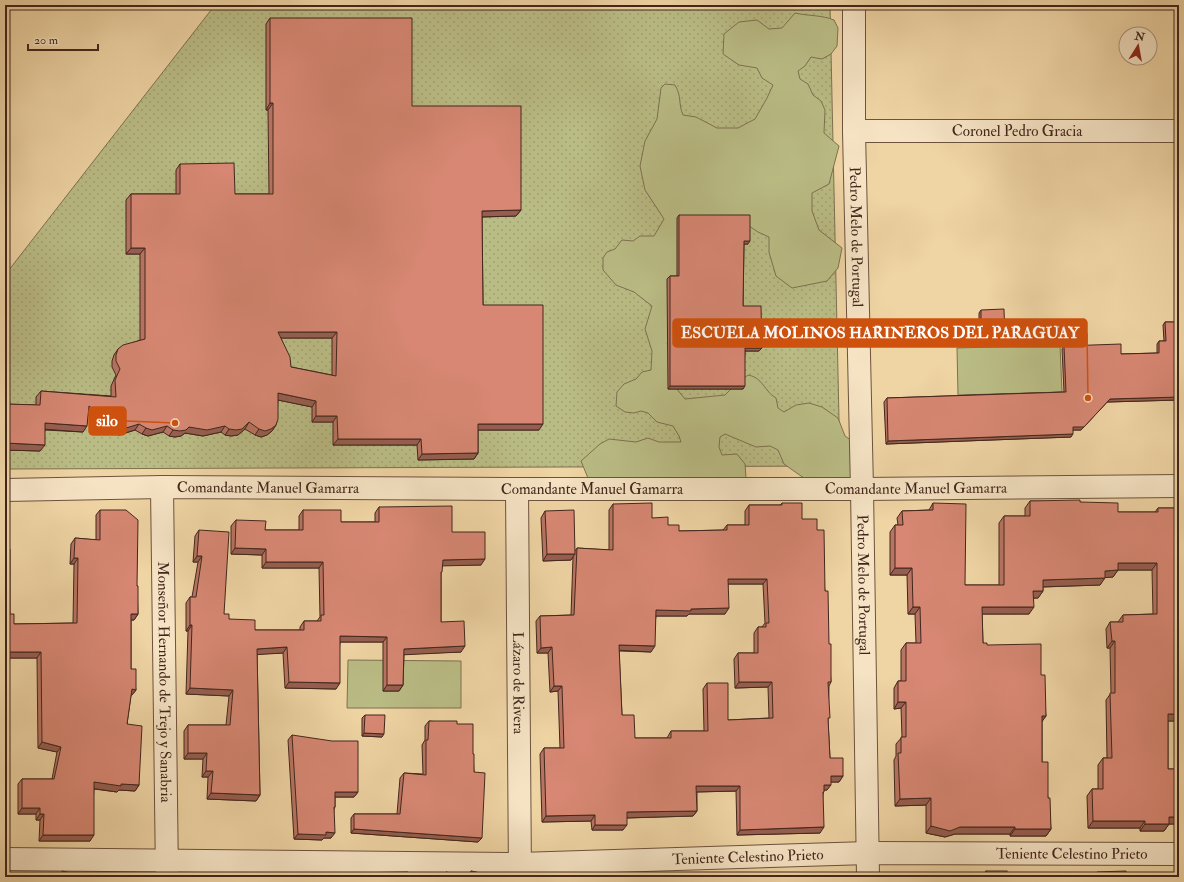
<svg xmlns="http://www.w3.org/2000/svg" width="1184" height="882" font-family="'IM FELL Double Pica',serif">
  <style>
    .grass { fill: url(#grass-dots); stroke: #7e7150 }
    .park { fill: #babc85; stroke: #7e7150 }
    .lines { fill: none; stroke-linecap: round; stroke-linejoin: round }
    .minor-casing { stroke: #6d523e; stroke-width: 24 }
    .minor { stroke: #f5e3c4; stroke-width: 22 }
    .wall { fill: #b97463; stroke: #42261c; fill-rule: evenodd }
    .shaded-wall { fill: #965e50; stroke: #42261c }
    .building { fill: #d78773; stroke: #42261c; fill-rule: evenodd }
    .labels { text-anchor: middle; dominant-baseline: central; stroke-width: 3.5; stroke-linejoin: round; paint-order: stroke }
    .street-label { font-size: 15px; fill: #42261c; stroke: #f5e3c4 }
    .leader { fill: none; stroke: #cf510e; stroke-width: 1.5 }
    .callout-dot { fill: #cf510e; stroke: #f5e3c4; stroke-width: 1.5 }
    .callout { fill: #cf510e; stroke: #cf510e; stroke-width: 1.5 }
    .callout-label { font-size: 16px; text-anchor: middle; font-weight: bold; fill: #fff }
  </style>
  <defs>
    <pattern id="grass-dots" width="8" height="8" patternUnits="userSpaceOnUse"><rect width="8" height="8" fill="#babc85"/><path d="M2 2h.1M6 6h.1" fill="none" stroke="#a1a172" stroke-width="1.8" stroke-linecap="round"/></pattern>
  </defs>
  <rect width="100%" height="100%" fill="#efd4a4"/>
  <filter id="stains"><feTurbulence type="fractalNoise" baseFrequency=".005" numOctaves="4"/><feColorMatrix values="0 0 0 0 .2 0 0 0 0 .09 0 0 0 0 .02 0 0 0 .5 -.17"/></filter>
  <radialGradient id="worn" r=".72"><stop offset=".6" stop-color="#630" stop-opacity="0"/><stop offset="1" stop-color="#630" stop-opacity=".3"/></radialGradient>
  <polygon class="grass" points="215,5 830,5 840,466 5,469 5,275"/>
  <g class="park">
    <path d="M 795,13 C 808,16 822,15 834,20 L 838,28 L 837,46 L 831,54 L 822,59 L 811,57 L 805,66 L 798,71 L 800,79 L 808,84 L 813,95 L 821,101 L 825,110 L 824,133 L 839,146 L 829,184 L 812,193 L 812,211 L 819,230 L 842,248 L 838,268 L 827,281 L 792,288 L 776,276 L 769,252 L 769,237 L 758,232 L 743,222 L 679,334 L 667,343 L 674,361 L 672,383 L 685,399 L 725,395 L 731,389 L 748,375 C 759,377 762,384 768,391 C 770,394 773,396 776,398 L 778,408 L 784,412 L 796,405 L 809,403 L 822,407 L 838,418 L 845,436 L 855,443 L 851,478 L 814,484 L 801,476 L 784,464 L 778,450 L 770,446 L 756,447 L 725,434 L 720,437 L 719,447 L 722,455 L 737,454 L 745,464 L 746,478 L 590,483 L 581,461 L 600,444 L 609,439 L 636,442 L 648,438 L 659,442 L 681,442 L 679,436 L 673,426 L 657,422 L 648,413 L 641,411 L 634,413 L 625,412 L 616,406 L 617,392 L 624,384 L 636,379 L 642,372 L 651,370 L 652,351 L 645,329 L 652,306 L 634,292 L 616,285 L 603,270 L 603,258 L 607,252 L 615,249 L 622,240 L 633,241 L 640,236 L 654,236 L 664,219 L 645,190 L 640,166 L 645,141 L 657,119 L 661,88 L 665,84 L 675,85 C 682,97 678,103 683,115 L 696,117 L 717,128 L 738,128 L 755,119 L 767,98 L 773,85 L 762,78 L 757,68 L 739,65 L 723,54 L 724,34 L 739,22 L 757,20 L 769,29 L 782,28 Z"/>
    <polygon points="1060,345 1062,392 958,395 957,348"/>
    <polygon points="348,660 461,661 461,708 347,708"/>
  </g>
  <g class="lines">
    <g class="minor-casing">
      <g id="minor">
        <path id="s1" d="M 854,5 L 854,131 L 862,489 L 868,877"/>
        <path id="s2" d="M 854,131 L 1179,131"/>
        <path id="s3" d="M 162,487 L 167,877"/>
        <path id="s4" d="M 517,489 L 520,877"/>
        <path id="s5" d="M 5,490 L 162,487 L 517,489 L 862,489 L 1179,486"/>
        <path id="s6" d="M 5,859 L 519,864 L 868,853 L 1179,854"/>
      </g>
    </g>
    <use href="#minor" class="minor"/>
  </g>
  <g class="wall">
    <path d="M 270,18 L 412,106 L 521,210 L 516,216 L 482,217 L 483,305 L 539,430 L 478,430 L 478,453 L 474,459 L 418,460 L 417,445 L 333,445 L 333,422 L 312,422 L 312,407 L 278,400 L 276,425 L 272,431 L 267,435 L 261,437 L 255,435 L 245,429 L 238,435 L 231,436 L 225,435 L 221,432 L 203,436 L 185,433 L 181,436 L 175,437 L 169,436 L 163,432 L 148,436 L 142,434 L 135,430 L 119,435 L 113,433 L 88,415 L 83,432 L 45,430 L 40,451 L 5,450 L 5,404 L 36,405 L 36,397 L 41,391 L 111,396 L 111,386 L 116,375 L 112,367 L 112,361 L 114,355 L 118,349 L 140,340 L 140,254 L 126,254 L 126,200 L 131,194 L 176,194 L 176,170 L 180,164 L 235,194 L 269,194 L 268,110 L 266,110 L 266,24 ZM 281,338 L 332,338 L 332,375 L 291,367 Z"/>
    <polygon points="679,215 748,244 744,244 743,306 762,348 759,351 745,351 743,389 668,389 667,279 670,276 677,276 677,218"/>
    <polygon points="981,310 1005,339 1002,343 979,343 979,313"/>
    <polygon points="1165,322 1179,322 1179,400 1107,402 1081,430 1073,430 1071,437 886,444 884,402 887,398 1064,392 1062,349 1064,346 1121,354 1157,353 1157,344 1159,341 1164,341 1163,325"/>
    <polygon points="1030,501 1080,502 1118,512 1155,512 1158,508 1179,508 1179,721 1168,721 1168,769 1179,769 1179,821 1177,824 1169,824 1164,831 1140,831 1140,828 1088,828 1087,796 1092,789 1098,789 1098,765 1103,758 1107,758 1106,700 1111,693 1110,648 1107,648 1106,629 1110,622 1118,622 1123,615 1153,614 1152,570 1118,570 1113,577 1105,577 1100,585 1043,587 1043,591 1038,598 1034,598 1029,614 982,614 983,643 1041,675 1046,716 1042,721 1042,762 1048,798 1051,829 1046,836 1010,836 1010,834 955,834 945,837 926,833 926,805 895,806 894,760 896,756 896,744 902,737 901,708 894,709 894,688 898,681 901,681 901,650 906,643 916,643 915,614 908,614 907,575 890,575 890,532 895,525 898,525 897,518 902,511 929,510 933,503 965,585 999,585 999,523 1004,516 1025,516 1025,508"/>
    <path d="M 782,503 L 802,519 L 817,530 L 825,591 L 831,682 L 829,686 L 828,721 L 830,758 L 843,776 L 839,782 L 831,782 L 827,790 L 824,790 L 823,794 L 820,833 L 737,835 L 736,791 L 697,792 L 697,811 L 693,816 L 627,818 L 623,830 L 592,830 L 591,821 L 542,822 L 540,754 L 544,748 L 560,748 L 558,691 L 550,692 L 548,653 L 537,653 L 536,621 L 540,616 L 571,615 L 573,557 L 571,560 L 543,561 L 541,518 L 545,511 L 575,551 L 577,548 L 609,550 L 609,510 L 613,504 L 652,518 L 668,525 L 679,531 L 723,530 L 727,525 L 745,525 L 745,511 L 749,505 L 780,505 ZM 728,584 L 763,584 L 765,623 L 762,627 L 758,627 L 754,633 L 754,653 L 738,653 L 734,659 L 735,688 L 768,687 L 769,718 L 728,720 L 707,683 L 703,689 L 704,731 L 671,731 L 667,738 L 635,738 L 622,715 L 619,651 L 651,652 L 656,616 L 687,616 L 689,614 L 725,614 Z"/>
    <polygon points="379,507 452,532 481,565 442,565 441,574 441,622 461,652 404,654 403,685 399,691 383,691 383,642 340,642 336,689 285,688 283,653 257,654 260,795 256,801 207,799 208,777 202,777 203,759 184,759 184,731 188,725 226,725 229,696 186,694 188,631 186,631 186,603 190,597 192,597 198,562 193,562 195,536 199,530 224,614 229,619 255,630 300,630 300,627 304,621 317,621 320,617 319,568 262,568 262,555 231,554 231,526 236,520 265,530 299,530 299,516 303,510 341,522 375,522 375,513"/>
    <polygon points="100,510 137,586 138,614 134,620 131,620 131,669 136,690 132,695 131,695 127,724 139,785 135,791 119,790 117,792 94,789 90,841 39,841 40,820 36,820 36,814 18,814 18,784 22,779 52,779 57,752 38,748 37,658 5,658 10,614 14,624 73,623 74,564 70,564 71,544 75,538 96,540 96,515"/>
    <polygon points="365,715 382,737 362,736 362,718"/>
    <polygon points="429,721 457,724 473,754 474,772 478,842 351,833 351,818 354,814 397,814 400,778 404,773 423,774 422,745 425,740 425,726"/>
    <polygon points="292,735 358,792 354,797 335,797 335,807 334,809 331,838 324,838 322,840 294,839 288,740"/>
    <polygon points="471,871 495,877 443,877 446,872 466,877"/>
    <polygon points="986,871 1007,877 982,877"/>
    <polygon points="346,873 408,877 343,877"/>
  </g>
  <g class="shaded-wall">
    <polygon points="728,5 797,5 796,6"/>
    <polygon points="270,103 273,103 268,110 266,110"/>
    <polygon points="521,210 516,216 478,217 482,211"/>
    <polygon points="744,241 750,241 748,244 741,244"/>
    <polygon points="131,248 145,248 140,254 126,254"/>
    <polygon points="278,332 337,332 332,338 274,338"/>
    <polygon points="1005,339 1002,343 979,343 981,340"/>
    <polygon points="745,348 762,348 759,351 743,351"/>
    <polygon points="670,386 745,386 743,389 668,389"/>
    <polygon points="278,393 316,401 312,407 273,399"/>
    <polygon points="1179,397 1179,400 1107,402 1081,430 1071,430 1073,427 1110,399"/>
    <polygon points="316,416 337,416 333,422 312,422"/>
    <polygon points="249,422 245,429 238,435 231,436 225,435 229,429"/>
    <polygon points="45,423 87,426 83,432 41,429"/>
    <polygon points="139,424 135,430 119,435 113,433 117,427"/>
    <polygon points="478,424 543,424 539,430 473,430"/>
    <polygon points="276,425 272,431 267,435 261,437 255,435 259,429"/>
    <polygon points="167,426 163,432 148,436 142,434 146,428"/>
    <polygon points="225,426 221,432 203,436 185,433 181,436 175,437 169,436 173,430 189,427"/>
    <polygon points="1073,434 1071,437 886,444 888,441"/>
    <polygon points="338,439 421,439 417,445 333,445"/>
    <polygon points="5,443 45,445 40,451 5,450"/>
    <polygon points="478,453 474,459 418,460 422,454"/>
    <polygon points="235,548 266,549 262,555 231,554"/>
    <polygon points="547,554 575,554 571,560 543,561"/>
    <polygon points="197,556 202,556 198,562 193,562"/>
    <polygon points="74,558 78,558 74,564 70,564"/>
    <polygon points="485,559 481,565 438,566 443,560"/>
    <polygon points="266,562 323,562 319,568 262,568"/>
    <polygon points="1118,563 1157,563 1152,570 1113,570"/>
    <polygon points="895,568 912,568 907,575 890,575"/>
    <polygon points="1118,570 1113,577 1100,578 1105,571"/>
    <polygon points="1105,578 1100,585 1038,587 1043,580"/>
    <polygon points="728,579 767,579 763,584 724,584"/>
    <polygon points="1033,591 1043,591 1038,598 1029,598"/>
    <polygon points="913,607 920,607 915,614 908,614"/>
    <polygon points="982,607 1034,607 1029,614 977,614"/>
    <polygon points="729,608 725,614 689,614 687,616 653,616 656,610 691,609"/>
    <polygon points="131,614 138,614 134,620 127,620"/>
    <polygon points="190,625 192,625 188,631 186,631"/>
    <polygon points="340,636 387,637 383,642 336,642"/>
    <polygon points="1112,641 1115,641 1110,648 1107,648"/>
    <polygon points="619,645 655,646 651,652 615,650"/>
    <polygon points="465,646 461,652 400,655 404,649"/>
    <polygon points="287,647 283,653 252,655 257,649"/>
    <polygon points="552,647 548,653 537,653 541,648"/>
    <polygon points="5,652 41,652 37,658 5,658"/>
    <polygon points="289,682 340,683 336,689 285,688"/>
    <polygon points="739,682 772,682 768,687 735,688"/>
    <polygon points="387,685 403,685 399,691 383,691"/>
    <polygon points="554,686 562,686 558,691 550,692"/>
    <polygon points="190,688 233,690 229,696 186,694"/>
    <polygon points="132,689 136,690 132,695 128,695"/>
    <polygon points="898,702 906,702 901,708 894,709"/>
    <polygon points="1168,714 1179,714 1179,721 1163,721"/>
    <polygon points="1042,716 1046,716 1041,723"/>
    <polygon points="364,733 384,734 382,737 362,736"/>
    <polygon points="42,742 61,747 57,752 38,748"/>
    <polygon points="188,753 207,753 203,759 184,759"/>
    <polygon points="206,771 213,771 208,777 202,777"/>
    <polygon points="831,776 843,776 839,782 827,782"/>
    <polygon points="94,782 139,785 135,791 119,790 117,792 90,788"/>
    <polygon points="824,785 831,785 827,790 820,790"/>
    <polygon points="696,786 740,786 736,791 693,792"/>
    <polygon points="335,792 358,792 354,797 332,797"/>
    <polygon points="211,793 260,795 256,801 207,799"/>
    <polygon points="931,798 926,805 895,806 900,799"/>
    <polygon points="22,808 40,808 36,814 18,814"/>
    <polygon points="697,811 693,816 623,818 627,812"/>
    <polygon points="40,814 44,814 40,820 36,820"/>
    <polygon points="595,815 591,821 542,822 546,816"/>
    <polygon points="1169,817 1179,817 1179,821 1177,824 1164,824"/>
    <polygon points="1093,821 1145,821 1140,828 1088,828"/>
    <polygon points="1145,824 1169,824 1164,831 1140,831"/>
    <polygon points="595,825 627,825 623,830 592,830"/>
    <polygon points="931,826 960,827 1015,827 1010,834 955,834 945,837 926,833"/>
    <polygon points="824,827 820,833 737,835 740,830"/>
    <polygon points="354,829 482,838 478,842 351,833"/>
    <polygon points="1015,829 1051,829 1046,836 1010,836"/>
    <polygon points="326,832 335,833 331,838 324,838 322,840 294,839 298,834"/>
    <polygon points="43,835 94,835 90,841 39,841"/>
  </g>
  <g class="building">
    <path d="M 270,18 L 412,18 L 412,106 L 521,106 L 521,210 L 482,211 L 483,305 L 543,305 L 543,424 L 478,424 L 478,453 L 422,454 L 421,439 L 338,439 L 337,416 L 316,416 L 316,401 L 278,393 L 278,419 L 276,425 L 271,429 L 265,431 L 259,429 L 249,422 L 242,429 L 236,430 L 229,429 L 225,426 L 207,430 L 189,427 L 186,430 L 180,431 L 173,430 L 167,426 L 152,430 L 146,428 L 139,424 L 123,429 L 117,427 L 89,406 L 87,426 L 45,423 L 45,445 L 5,443 L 5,404 L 40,405 L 41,391 L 116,397 L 115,380 L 120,369 L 116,361 L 116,355 L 118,349 L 123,345 L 145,339 L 145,248 L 131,248 L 131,194 L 180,194 L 180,164 L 234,163 L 235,194 L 273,194 L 273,103 L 270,103 ZM 278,332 L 337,332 L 336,376 L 291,367 L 290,357 Z"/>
    <polygon points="679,215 750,215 750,241 744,241 743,306 761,306 762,348 745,348 745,386 670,386 670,276 679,276"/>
    <polygon points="1004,309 1005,339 981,340 981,310"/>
    <polygon points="1165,322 1179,322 1179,397 1110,399 1084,427 1073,427 1073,434 888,441 887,398 1066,392 1064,346 1121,344 1121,354 1159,353 1159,341 1166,341"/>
    <polygon points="1080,500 1080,502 1118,503 1118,512 1158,512 1158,508 1179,508 1179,714 1168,714 1168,769 1179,769 1179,817 1169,817 1169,824 1145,824 1145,821 1093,821 1092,789 1103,789 1103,758 1112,758 1110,693 1115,693 1115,641 1112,641 1110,622 1123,622 1123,615 1157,614 1157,563 1118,563 1118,570 1105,571 1105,578 1043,580 1043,591 1033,591 1034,607 982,607 983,643 987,643 987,645 1041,644 1041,675 1045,675 1046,716 1042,716 1042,762 1048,762 1048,798 1050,798 1051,829 1015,829 1015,827 960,827 950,831 931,826 931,798 900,799 898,753 901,753 901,737 906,737 906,702 898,702 898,681 906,681 906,643 921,643 920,607 913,607 912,568 895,568 895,525 903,525 902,511 933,510 933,503 966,504 965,585 1004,585 1004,516 1030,516 1030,501"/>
    <path d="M 652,503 L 652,518 L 668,517 L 668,525 L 679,525 L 679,531 L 727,530 L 727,525 L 749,525 L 749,505 L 782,505 L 782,503 L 802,503 L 802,519 L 817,519 L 817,530 L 824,530 L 825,591 L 828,591 L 829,644 L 831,644 L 831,682 L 828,682 L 830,718 L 828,718 L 830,758 L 843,758 L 843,776 L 831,776 L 831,785 L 824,785 L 824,792 L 823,792 L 824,827 L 740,830 L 740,786 L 696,786 L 697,811 L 627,812 L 627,825 L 595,825 L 595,815 L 546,816 L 544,748 L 564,748 L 562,686 L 554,686 L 552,647 L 541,648 L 540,616 L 574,615 L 577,548 L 613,550 L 613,504 ZM 728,579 L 767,579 L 769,623 L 766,623 L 766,627 L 758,627 L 758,653 L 738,653 L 739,682 L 772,682 L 773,718 L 728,720 L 728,683 L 707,683 L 708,731 L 671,731 L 671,738 L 635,738 L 634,715 L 622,715 L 619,645 L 655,646 L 656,610 L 691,611 L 691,609 L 729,608 Z"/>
    <polygon points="452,506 452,532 485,532 485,559 443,560 442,572 441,572 441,622 464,621 465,646 404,649 403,685 387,685 387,637 340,636 340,683 289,682 287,647 257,649 260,795 211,793 213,771 206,771 207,753 188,753 188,725 230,725 233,690 190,688 192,625 190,625 190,597 196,597 202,556 197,556 199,530 229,532 224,614 229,614 229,619 255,620 255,630 304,630 304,621 321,621 321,615 324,615 323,562 266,562 266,549 235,548 236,520 266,521 265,530 303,530 303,510 341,510 341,522 379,522 379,507"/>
    <polygon points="100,510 126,510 138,520 137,586 138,586 138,614 131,614 131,669 136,669 136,690 132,689 127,724 142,726 139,785 121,784 121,786 94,782 94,835 43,835 44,814 40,814 40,808 22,808 22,779 54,779 61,747 42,742 41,652 5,652 5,548 10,549 10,614 14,614 14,624 77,623 78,558 74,558 75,538 100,540"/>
    <polygon points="574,510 575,554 547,554 545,511"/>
    <polygon points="365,715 385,715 384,734 364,733"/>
    <polygon points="429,721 457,721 457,724 473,724 473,754 474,754 474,772 485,773 482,838 354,829 354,814 400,814 404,773 426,775 426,740 428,740"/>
    <polygon points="292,735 332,741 358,741 358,792 335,792 335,807 334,807 335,833 326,832 326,835 298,834"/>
    <polygon points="62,871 91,877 61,877"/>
    <polygon points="471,871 495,876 495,877 469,877"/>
    <rect x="986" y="871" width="21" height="6"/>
    <polygon points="1126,871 1126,877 1045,877 1097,876 1097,872"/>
    <polygon points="408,872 408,877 346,877 346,873"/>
    <polygon points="446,872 466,877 445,877"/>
    <polygon points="935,873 935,877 905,877 908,874"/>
    <polygon points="835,874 835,877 703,877 764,875"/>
  </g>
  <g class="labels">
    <g class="street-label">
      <text stroke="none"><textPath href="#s2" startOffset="163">Coronel Pedro Gracia</textPath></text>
      <text stroke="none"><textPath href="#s1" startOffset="232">Pedro Melo de Portugal</textPath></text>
      <text stroke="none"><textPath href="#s5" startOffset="263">Comandante Manuel Gamarra</textPath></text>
      <text stroke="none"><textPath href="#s5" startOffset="587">Comandante Manuel Gamarra</textPath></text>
      <text stroke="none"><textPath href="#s5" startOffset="911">Comandante Manuel Gamarra</textPath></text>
      <text stroke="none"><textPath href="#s1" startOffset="580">Pedro Melo de Portugal</textPath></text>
      <text stroke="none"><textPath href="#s3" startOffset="195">Monseñor Hernando de Trejo y Sanabria</textPath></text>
      <text stroke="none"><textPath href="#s4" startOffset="194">Lázaro de Rivera</textPath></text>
      <text stroke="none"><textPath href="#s6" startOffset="1067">Teniente Celestino Prieto</textPath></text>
      <text stroke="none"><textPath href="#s6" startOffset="743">Teniente Celestino Prieto</textPath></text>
    </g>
  </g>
  <path class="leader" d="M1088 398L1087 333M175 423L126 421"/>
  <g class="callout-dot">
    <circle cx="1088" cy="398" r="4"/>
    <circle cx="175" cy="423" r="4"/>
  </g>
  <g class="callout">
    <rect x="673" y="319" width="414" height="28" rx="4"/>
    <rect x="89" y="407" width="37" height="28" rx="4"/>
  </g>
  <g class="callout-label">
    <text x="880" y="338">ESCUELA MOLINOS HARINEROS DEL PARAGUAY</text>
    <text x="107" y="426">silo</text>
  </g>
  <rect width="1184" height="882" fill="none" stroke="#efd4a4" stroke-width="20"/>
  <rect x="6" y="6" width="1172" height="870" fill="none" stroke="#42261c" stroke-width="2"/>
  <rect x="10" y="10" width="1164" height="862" fill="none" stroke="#42261c"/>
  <g transform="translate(1138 46) rotate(11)"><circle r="19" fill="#f5e3c4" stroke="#ad9781"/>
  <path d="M0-3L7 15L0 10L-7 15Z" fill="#8f2418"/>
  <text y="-6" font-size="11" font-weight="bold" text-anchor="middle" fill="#42261c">N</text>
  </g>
  <path d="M28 44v6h70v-6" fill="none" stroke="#42261c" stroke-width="2"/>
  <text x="34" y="44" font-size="12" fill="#42261c" stroke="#f5e3c4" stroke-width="3" paint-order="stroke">20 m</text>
  <rect width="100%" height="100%" filter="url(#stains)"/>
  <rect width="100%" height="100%" fill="url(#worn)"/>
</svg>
